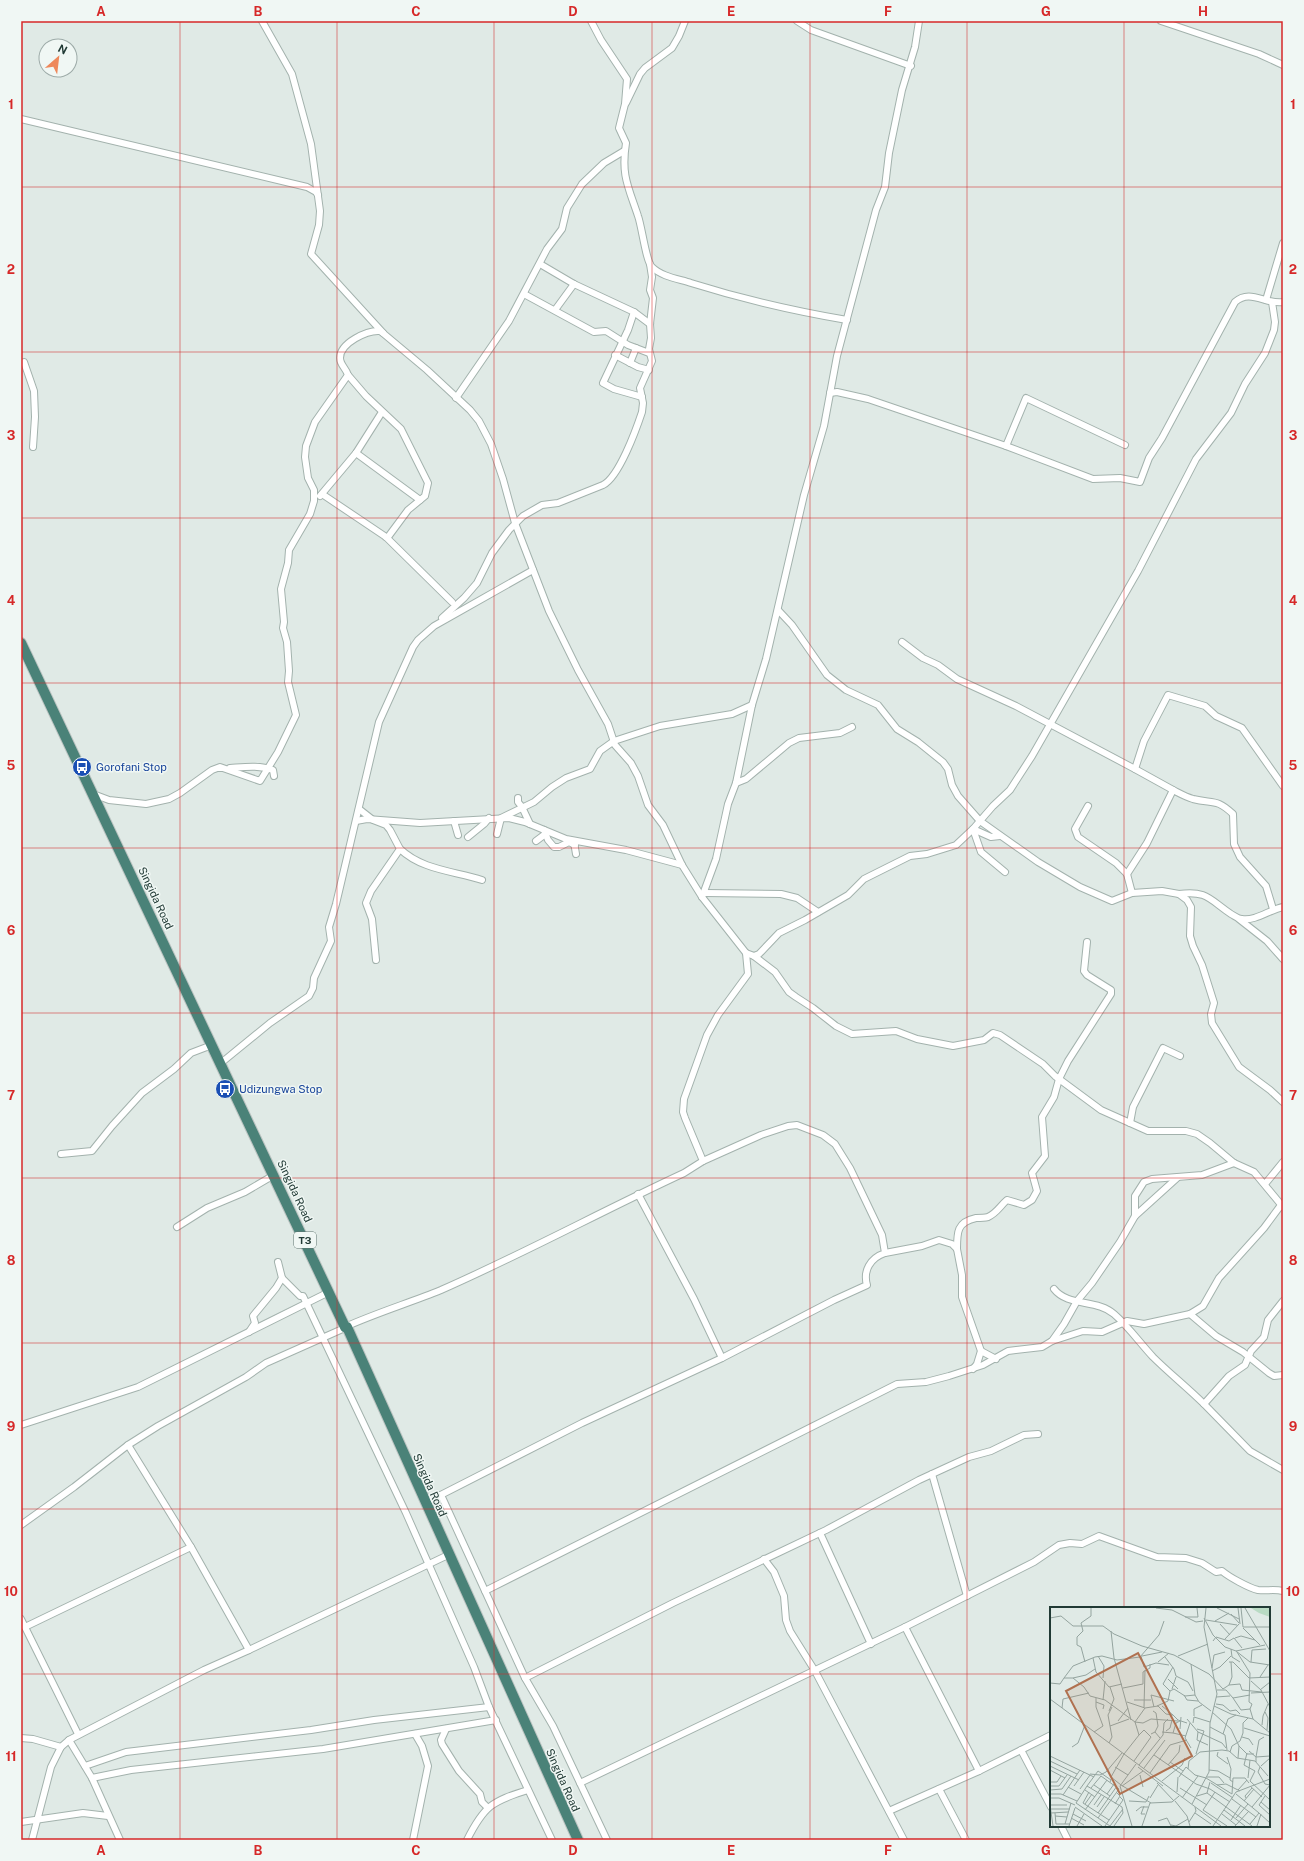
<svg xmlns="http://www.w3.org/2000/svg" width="1304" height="1861" font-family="'Public Sans',sans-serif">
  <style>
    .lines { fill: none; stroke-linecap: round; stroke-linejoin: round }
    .minor-casing { stroke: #a3b2ad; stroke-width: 8 }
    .trunk-casing { stroke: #bcc4c2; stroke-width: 12 }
    .minor { stroke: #fff; stroke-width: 6 }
    .trunk { stroke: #4a8278; stroke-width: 10 }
    .grid { fill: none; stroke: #d62828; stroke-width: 1; stroke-opacity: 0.55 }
    .labels { text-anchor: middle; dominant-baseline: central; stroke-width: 3; stroke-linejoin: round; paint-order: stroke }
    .shield { fill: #f0f7f4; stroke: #5f736e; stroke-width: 1 }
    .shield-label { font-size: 10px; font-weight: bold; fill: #213a35 }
    .transit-label { font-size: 11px; fill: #164399; stroke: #f0f7f4; text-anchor: start }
    .street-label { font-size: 11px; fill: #213a35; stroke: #f0f7f4 }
    .inset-road { fill: none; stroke: #94a49f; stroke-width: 1 }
    .view { fill: #b07150; fill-opacity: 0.15; stroke: #b07150; stroke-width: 2 }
    .inset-edge { fill: none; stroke: #213a35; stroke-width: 2 }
    .neatline { fill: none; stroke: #d62828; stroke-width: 1.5 }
    .grid-label { font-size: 13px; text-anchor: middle; font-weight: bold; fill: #d62828 }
  </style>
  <rect width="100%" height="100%" fill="#e0eae6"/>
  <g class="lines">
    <g class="minor-casing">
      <g id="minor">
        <path d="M 262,21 L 292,74 L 311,144 L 320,211 L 319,225 L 311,254 L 384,334 L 427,370 L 470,410 L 479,421 L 491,444 L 503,479 L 515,523 L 549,611 L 578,670 L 608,724 L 615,745 L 631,763 L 638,776 L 648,805 L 663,825 L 682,865 L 702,897 L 746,953 L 748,974 L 718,1015 L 707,1035 L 684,1099 L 683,1112 L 685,1118 L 703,1161 L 684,1173 C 602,1211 523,1254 441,1290 C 409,1303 376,1313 345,1327"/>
        <path d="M 591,21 L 601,40 L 627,79 L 625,104 L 619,128 L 626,143 C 621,175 628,186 638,216 C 642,227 646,262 652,267 C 662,277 679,279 691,283 C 742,299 794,311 847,320"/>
        <polyline points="797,21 811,30 911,66"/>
        <polyline points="1161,21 1259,54 1283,65"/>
        <polyline points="626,103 640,74 645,68 672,48 679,36 685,21"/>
        <polyline points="21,119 307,187 316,192 318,195"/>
        <polyline points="540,264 574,284 634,312 650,324"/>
        <polyline points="524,294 594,332 606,331 628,345 649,353"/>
        <polyline points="1266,300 1283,243"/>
        <polyline points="555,310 574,284"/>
        <polyline points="634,312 628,330 603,383 614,389 642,397"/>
        <polyline points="615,355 638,367 649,370"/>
        <polyline points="24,362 34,391 35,417 33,447"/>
        <polyline points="630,363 636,348"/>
        <polyline points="348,375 366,396 401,429 428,483 425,496 408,510 388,537 386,537"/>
        <path d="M 830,393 L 837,392 L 868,399 L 1006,446 L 1093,479 L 1120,478 L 1140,482 L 1149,458 L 1162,438 L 1235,302 C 1250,288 1266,305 1283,302"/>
        <polyline points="456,398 509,321 547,249 562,229 567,208 582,184 604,163 624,151"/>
        <polyline points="1006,446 1026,398 1125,445"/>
        <polyline points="356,453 420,500"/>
        <polyline points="322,494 386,537 452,602"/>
        <polyline points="320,496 356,453 382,412"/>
        <polyline points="778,610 792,625 827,675 846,690 878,705 897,729 918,742 943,762 948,769 952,785 958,796 980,821 1038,862 1080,887 1112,901 1132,893 1162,891 1179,894 1187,900 1191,907 1190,936 1193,946 1202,965 1214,1003 1211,1014 1212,1023 1239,1067 1270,1090 1283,1102"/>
        <path d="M 442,618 L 464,598 L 477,583 L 492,553 L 509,530 L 523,516 L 542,505 L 558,503 L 603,485 C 619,477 636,430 642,412 L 643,403 L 640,388 L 652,361 L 649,349 L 651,338 L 650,324 L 653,298 L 650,290 L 652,277 L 650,264"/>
        <polyline points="902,642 923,658 938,665 957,679 1016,706 1135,769"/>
        <path d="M 230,768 C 245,767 259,765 273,770 L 274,776"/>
        <polyline points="736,783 746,779 789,743 799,738 840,733 852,727"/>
        <path d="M 1173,790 C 1179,793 1186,797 1193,799 C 1213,804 1216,798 1233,814 L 1234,844 L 1240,857 L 1266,886 L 1273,909"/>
        <path d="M 93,794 L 109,800 L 146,804 L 169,799 L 180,793 L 212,770 L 220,767 L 260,781 L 278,752 L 296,715 L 288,682 L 289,671 L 287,642 L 283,628 L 284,622 L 281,589 L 288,563 L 289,550 L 310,514 L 314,501 L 314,490 L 308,478 L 305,457 L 306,446 L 315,422 L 348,375 C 346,368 340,365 340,358 C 340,343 367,330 380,331 L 383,333"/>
        <polyline points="518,798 518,802 522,807 530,824"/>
        <polyline points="1088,806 1075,829 1078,837 1116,863 1127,874"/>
        <polyline points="359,809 373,820 386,825 390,830 400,849 371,891 366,903 372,919 376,960"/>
        <polyline points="356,821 367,819 420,823 509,818 525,822 566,839 626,850 682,865"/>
        <polyline points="454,821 458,835"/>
        <polyline points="544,830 548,840 554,847 559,847 569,842 575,845"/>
        <polyline points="497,834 501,818 534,802 552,787 566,778 590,769 600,751 614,741 660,726 732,714 752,705"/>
        <polyline points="468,837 484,824 489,818"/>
        <polyline points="536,841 544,835"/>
        <polyline points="574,842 576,854"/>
        <path d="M 400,849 C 422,870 454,871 482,880"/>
        <polyline points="1005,872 981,852 973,829 993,806 1010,790 1032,756 1138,571 1196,459 1231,413 1245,384 1265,353 1274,330 1275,322 1272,302"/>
        <polyline points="705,893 781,894 797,898 818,912"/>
        <polyline points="1132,893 1127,874 1147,843 1173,790 1135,769 1144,741 1168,695 1205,706 1216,716 1242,728 1283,786"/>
        <path d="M 1179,894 C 1207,890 1210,900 1231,914 C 1235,916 1238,919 1242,919 C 1256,921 1269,910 1283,907"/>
        <polyline points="702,897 716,859 728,804 736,783 752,705 766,659 804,495 824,426 837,356 876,210 885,187 889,153 902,90 915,47 919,21"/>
        <polyline points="1239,919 1267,941 1283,959"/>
        <polyline points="746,953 754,956 775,972 789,992 796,997 813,1008 836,1026 852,1034 896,1031 917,1039 953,1046 984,1040 993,1033 1000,1035 1043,1064 1055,1076 1101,1110 1148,1131 1186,1131 1197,1134 1210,1143 1234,1163 1254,1172 1283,1207"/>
        <polyline points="754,956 759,954 779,933 805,920 848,895 864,879 910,856 927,854 956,845 973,829 991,837 1000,836"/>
        <polyline points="221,1063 270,1023 309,996 313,988 314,978 331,941 329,927 336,904 379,722 413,647 418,640 434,626 533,570"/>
        <polyline points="1130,1123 1133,1107 1163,1048 1180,1056"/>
        <polyline points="61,1154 92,1151 112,1126 142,1093 174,1069 191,1053 212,1045"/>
        <polyline points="1265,1184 1283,1162"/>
        <polyline points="638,1194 694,1299 722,1358"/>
        <polyline points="1135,1216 1177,1178"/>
        <polyline points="177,1227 207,1208 245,1192 274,1175"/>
        <path d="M 957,1249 C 957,1232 957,1222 976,1218 C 980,1218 984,1218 988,1217 C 997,1213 1000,1206 1007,1200 L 1024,1205 L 1032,1200 L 1037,1191 L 1032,1173 L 1045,1156 L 1042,1117 L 1054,1097 L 1059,1079 L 1068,1061 L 1111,994 L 1111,990 L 1087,975 L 1084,971 L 1087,942"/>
        <polyline points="885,1253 922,1246 939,1240 952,1244 957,1249 962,1275 962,1297 981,1351 977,1364 973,1369"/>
        <polyline points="282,1278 300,1296 303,1296 406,1513 474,1667 489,1707 552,1840"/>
        <path d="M 1054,1289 C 1068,1307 1097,1299 1114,1314 C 1128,1326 1140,1343 1153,1357 C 1169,1373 1188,1388 1204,1404 L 1229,1376 L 1245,1365 L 1251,1351 L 1264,1337 L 1268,1320 L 1283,1301"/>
        <polyline points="1190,1314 1216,1336 1243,1352 1269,1373 1274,1376 1283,1375"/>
        <polyline points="249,1332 255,1323 253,1316 276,1288 282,1278 278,1262"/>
        <polyline points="1052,1341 1083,1331 1102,1332 1127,1321 1144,1324 1190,1314 1203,1306 1219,1278 1264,1228 1281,1205"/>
        <polyline points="981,1351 996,1359"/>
        <polyline points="1204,1404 1250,1451 1283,1470"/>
        <polyline points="21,1425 138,1387 329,1292"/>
        <polyline points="128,1445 191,1547 249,1650"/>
        <polyline points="932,1474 967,1596"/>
        <polyline points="441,1495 525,1678 553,1726 607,1840"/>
        <path d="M 425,1503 L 582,1423 L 722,1358 L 834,1300 L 867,1285 C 863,1271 870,1258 885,1253 L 882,1235 L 850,1168 L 835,1144 L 823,1135 L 797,1125 L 788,1126 L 761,1135 L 703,1161"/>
        <polyline points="21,1525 74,1487 128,1445 158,1426 246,1377 266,1363 347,1327"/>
        <polyline points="820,1533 871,1644"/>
        <polyline points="764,1559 774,1572 784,1596 786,1620 790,1631 815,1671 904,1840"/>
        <polyline points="485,1591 897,1384 926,1382 949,1376 983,1365 1008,1351 1042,1347 1052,1341 1064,1324 1077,1301 1092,1283 1120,1242 1135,1216 1135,1196 1144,1182 1152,1179 1202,1175 1234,1163"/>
        <polyline points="21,1619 78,1734"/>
        <polyline points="25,1627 191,1547"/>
        <polyline points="905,1627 979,1771"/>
        <polyline points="525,1678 673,1603 826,1530 919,1480 969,1457 991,1451 1024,1435 1038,1434"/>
        <polyline points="446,1729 441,1740 442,1744 459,1771 480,1794 482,1802 488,1808"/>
        <polyline points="21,1738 33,1739 61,1747"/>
        <polyline points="69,1740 92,1778 120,1840"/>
        <polyline points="1021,1750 1051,1807"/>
        <polyline points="85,1766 126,1752 311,1730 374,1720 489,1707"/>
        <polyline points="92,1778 131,1770 323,1749 496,1720"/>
        <path d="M 580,1783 L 905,1627 L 1034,1562 L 1059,1545 L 1070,1543 L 1082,1544 L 1099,1536 L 1157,1557 L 1186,1558 L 1202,1563 L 1216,1572 L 1222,1571 C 1229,1577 1249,1588 1258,1590 C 1267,1591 1274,1589 1283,1591"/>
        <polyline points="939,1789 966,1840"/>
        <polyline points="889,1811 979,1771 1051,1735"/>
        <polyline points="21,1822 83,1813 108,1816"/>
        <polyline points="1061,1826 1068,1840"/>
        <polyline points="32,1840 51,1767 61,1747 69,1740 204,1670 249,1650 448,1555"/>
        <polyline points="413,1840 428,1766 422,1746 415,1734"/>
        <path d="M 467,1840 C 484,1806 492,1801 528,1790"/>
      </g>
    </g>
    <g class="trunk-casing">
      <polyline id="trunk" points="21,643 345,1327 347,1327 578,1840"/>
    </g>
    <use href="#minor" class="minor"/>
    <use href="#trunk" class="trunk"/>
  </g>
  <path class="grid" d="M 180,21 L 180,1840M 337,21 L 337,1840M 494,21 L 494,1840M 652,21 L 652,1840M 810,21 L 810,1840M 967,21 L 967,1840M 1124,21 L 1124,1608M 21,187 L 1283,187M 21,352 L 1283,352M 21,518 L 1283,518M 21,683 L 1283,683M 21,848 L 1283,848M 21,1013 L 1283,1013M 21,1178 L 1283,1178M 21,1343 L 1283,1343M 21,1509 L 1283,1509M 21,1674 L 1051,1674M 1269,1674 L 1283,1674M 1124,1826 L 1124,1840"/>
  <defs>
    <g id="bus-disc" transform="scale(1)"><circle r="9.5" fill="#1a4fb4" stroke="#f0f7f4"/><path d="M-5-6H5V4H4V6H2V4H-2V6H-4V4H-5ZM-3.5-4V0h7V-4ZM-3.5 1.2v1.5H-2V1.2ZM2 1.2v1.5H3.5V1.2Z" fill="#fff"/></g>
  </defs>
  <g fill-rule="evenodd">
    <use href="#bus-disc" x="82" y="767"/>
    <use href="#bus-disc" x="225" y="1089"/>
  </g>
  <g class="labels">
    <rect class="shield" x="294" y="1232" width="22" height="16" rx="3"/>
    <g class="shield-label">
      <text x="305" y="1240">T3</text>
    </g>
    <g class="transit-label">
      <text x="96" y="767">Gorofani Stop</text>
      <text x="239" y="1089">Udizungwa Stop</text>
    </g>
    <g class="street-label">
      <text transform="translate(156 898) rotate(65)">Singida Road</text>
      <text transform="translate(295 1191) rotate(65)">Singida Road</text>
      <text transform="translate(430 1485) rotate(66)">Singida Road</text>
      <text transform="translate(563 1780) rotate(66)">Singida Road</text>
    </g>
  </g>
  <g transform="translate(1050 1607)">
    <rect width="220" height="220" fill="#e0eae6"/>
    <path d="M 201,1 L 220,1 L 220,10 L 209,6 Z" fill="#b9dbc4"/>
    <path class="inset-road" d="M 106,1 L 122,3 L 146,15 L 153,14M 167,1 L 189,12M 188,1 L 190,17M 191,1 L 193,20 L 220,20M 195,1 L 220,44M 181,7 L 189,16M 135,10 L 148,10 L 147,1M 0,11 L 11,9 L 23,19 L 53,19 L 64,27 L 92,39 L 124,48 L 159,67 L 173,82M 154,11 L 163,28 L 175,40 L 186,44 L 200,55 L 220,58M 156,13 L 187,18M 165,14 L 179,6M 170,17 L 180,28M 193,21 L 210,38M 61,24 L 64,51 L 81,113M 185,31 L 191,29 L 205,33M 175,32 L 189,17M 163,34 L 166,30 L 179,34 L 184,31 L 192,41M 181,42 L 182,50 L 190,55M 186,44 L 215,38M 187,45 L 200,66 L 199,95 L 202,97 L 200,102 L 203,112M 48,49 L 54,59 L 53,71M 91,49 L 94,60 L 106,56 L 119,58M 92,49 L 112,45M 128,49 L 158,37M 115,50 L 124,62 L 126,69 L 138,75 L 143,84M 43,51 L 46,65 L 59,80 L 72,77M 35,55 L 31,40 L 27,38 L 27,30 L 33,24 L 31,16 L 41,9 L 41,1M 108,55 L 119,46M 179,55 L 183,55 L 199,71M 201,55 L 202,43 L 216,42M 141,57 L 145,88M 162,61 L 164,48 L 175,45M 162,64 L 170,60 L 181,49M 210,70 L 218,58M 14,71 L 23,59 L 45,50 L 52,49 L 67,53 L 90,50 L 109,28 L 114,14M 23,71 L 36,68 L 45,62M 199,71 L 220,70M 118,72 L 128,82M 201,74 L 211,83 L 220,100M 0,76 L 10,77 L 14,71 L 23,71 L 34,80 L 40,89 L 55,93 L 85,115 L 89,128 L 74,147M 179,78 L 182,70 L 181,55M 73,81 L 93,77 L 93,65 L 100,61 L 100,57M 122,82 L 126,70M 173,82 L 179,78 L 190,77 L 192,83 L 212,85M 167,83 L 176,83 L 183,91 L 200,88M 210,83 L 220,75M 120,84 L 113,77 L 123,60M 201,86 L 220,85M 134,88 L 137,93 L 148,94M 166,90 L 180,89M 183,91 L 191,103 L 200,102M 0,92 L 171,219M 53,93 L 55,74M 84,93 L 101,93M 46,95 L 54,98 L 53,102M 77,95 L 95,101 L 108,99 L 116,107 L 123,108 L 128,113 L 137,116M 166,97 L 173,98 L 180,104 L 186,103 L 190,107M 107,99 L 118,94 L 120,84 L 124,82 L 135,89 L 145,88 L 149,95 L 161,104M 112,99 L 123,108M 164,99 L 181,107 L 203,112 L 220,126M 94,100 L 95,63M 104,100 L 101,88 L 124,94M 12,101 L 13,92 L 39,86M 59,104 L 64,92 L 60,80M 103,104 L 106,106 L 108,119 L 105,125M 162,105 L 181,122 L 189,139 L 197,147 L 204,147M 215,105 L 218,111 L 217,123M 144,109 L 144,102 L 152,98M 137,112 L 148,125 L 159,130M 68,114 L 78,101M 85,115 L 93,116 L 101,112 L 128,114M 85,115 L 95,101M 140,116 L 135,131 L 141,141M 143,116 L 144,110 L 160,115M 212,118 L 213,109 L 218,97M 60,119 L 79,112M 160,120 L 175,128 L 177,143M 194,121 L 220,129M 130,122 L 131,110M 147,122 L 154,124 L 150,135M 116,124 L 120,121 L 122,113M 44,125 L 53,119 L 46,100 L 46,91M 112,125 L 123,126 L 126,116 L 130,114M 148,125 L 147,133 L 158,138M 123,126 L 136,129M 101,127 L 105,125 L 110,131M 173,127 L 178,112 L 186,108M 159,130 L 172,136 L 176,141M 192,130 L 199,132 L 203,138M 214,130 L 209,133 L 206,150 L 220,149M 59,136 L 62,130 L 58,108 L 62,100M 22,140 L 28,136 L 35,118M 199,144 L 206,150 L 206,155M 168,145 L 167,149 L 178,157M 180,145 L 182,139 L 190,134 L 193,126 L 193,116 L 198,111M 197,146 L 194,158 L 205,164 L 200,174 L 220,193M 146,147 L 150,134M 104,148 L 146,177 L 160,182 L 180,195M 0,149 L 44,170M 177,150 L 181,162 L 180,173 L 183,175M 188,151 L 189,139M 0,154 L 27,167M 84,154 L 101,130 L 94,123 L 89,128M 120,155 L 133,164M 89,158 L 113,128 L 114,116 L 118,112M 118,158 L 129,145 L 130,138M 0,159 L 29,173M 211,159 L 220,151M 65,160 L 78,168M 88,160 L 113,179M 210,160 L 208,165 L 215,177 L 220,178M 94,161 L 115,133M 138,162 L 139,154 L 150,145 L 172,143 L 179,144 L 187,151 L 205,154 L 218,169M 0,163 L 15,171M 159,163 L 168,164 L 180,171M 100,166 L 120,138 L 137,133M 40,167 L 50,168 L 56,165 L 72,146M 90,168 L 93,180M 129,170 L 136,160 L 145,168 L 156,171M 157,170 L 169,170 L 174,176M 156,171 L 182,187M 198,171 L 200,153M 112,174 L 132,158 L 135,151M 0,175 L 7,175 L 11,169M 107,176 L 124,194M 161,176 L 183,191M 44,178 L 60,189M 71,178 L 61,170 L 74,147M 71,178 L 101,196M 167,178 L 176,177 L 190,184M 0,179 L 9,179 L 17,168M 24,179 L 34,165M 37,179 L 48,164 L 61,173 L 60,175M 72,179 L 93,164M 200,179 L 212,190M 18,180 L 31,187M 41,181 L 51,169 L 69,182 L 48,211M 130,181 L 157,198M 30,182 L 40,168M 0,183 L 12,182 L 21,169M 35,183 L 45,190M 188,183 L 197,173M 39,185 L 33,196 L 59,213M 127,185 L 128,170M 157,186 L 202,219M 0,187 L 11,187 L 27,194M 57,187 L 64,177M 182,187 L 183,171 L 195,171 L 199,176M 186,187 L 209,206 L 200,217M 13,188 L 30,163M 147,189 L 157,186 L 160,175M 215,189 L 209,198 L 220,208M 0,191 L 9,191 L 25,198M 100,191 L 108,178M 132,191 L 148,169M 196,191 L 195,189 L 202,181M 182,192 L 206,210M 79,194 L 96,195 L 99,189M 125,194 L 137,209 L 140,219M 194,194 L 204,182M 211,195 L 220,203M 35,197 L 42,187M 65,197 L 70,189 L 67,186M 142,197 L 159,165 L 160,116 L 167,87 L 154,20 L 156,1M 0,198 L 3,219M 0,198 L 17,198M 44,198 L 51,188M 94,199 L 91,207 L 95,207M 25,200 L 52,219M 47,200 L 54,190M 202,200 L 220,178M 0,202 L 20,202M 35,203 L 57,173M 153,203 L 177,219M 153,203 L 165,185M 174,203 L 195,219M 86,204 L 91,200 L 98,200M 1,206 L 18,205M 5,206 L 6,217 L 20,217M 48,206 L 67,179M 145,206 L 161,217M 209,206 L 220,216M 23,207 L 36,214M 172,207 L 186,218M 5,209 L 17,210M 21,211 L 34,218M 186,211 L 198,197M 181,213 L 191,198M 108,214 L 117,211 L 121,219M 139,215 L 146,204 L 145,200M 15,217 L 21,196M 121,218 L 126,219 L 138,212M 19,219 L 25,201M 27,219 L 34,207M 55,219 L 73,193 L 70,190M 60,219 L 26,196 L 37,179 L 72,200 L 73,206 L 64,219M 60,219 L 73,202M 82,219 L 70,179 L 86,157M 92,219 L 100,196 L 122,195 L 129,189M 163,219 L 186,185 L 220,172M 185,219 L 199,204M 207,219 L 211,207"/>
    <path class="view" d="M 88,46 L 142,149 L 70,187 L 16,84 Z"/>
    <rect width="220" height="220" class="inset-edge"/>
  </g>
  <rect width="1304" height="1861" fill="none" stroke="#f0f7f4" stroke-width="44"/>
  <g transform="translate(58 58) rotate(28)"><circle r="19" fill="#f0f7f4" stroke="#9daba8"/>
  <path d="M0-3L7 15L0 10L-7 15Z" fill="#ee885b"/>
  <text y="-6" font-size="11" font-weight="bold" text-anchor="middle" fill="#213a35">N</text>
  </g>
  <rect x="22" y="22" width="1260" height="1817" class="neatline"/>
  <g class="grid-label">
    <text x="101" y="16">A</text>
    <text x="258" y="16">B</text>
    <text x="416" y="16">C</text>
    <text x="573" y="16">D</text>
    <text x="731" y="16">E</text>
    <text x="888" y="16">F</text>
    <text x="1046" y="16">G</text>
    <text x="1203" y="16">H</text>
    <text x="11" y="109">1</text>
    <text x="1293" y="109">1</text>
    <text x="11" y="274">2</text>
    <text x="1293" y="274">2</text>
    <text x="11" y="440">3</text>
    <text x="1293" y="440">3</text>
    <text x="11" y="605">4</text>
    <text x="1293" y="605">4</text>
    <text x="11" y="770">5</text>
    <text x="1293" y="770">5</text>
    <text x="11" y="935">6</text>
    <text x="1293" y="935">6</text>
    <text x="11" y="1100">7</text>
    <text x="1293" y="1100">7</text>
    <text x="11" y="1265">8</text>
    <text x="1293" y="1265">8</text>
    <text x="11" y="1431">9</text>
    <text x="1293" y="1431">9</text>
    <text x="11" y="1596">10</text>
    <text x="1293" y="1596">10</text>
    <text x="11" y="1761">11</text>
    <text x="1293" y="1761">11</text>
    <text x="101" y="1855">A</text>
    <text x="258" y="1855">B</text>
    <text x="416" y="1855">C</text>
    <text x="573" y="1855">D</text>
    <text x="731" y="1855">E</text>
    <text x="888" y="1855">F</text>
    <text x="1046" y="1855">G</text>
    <text x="1203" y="1855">H</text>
  </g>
</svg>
